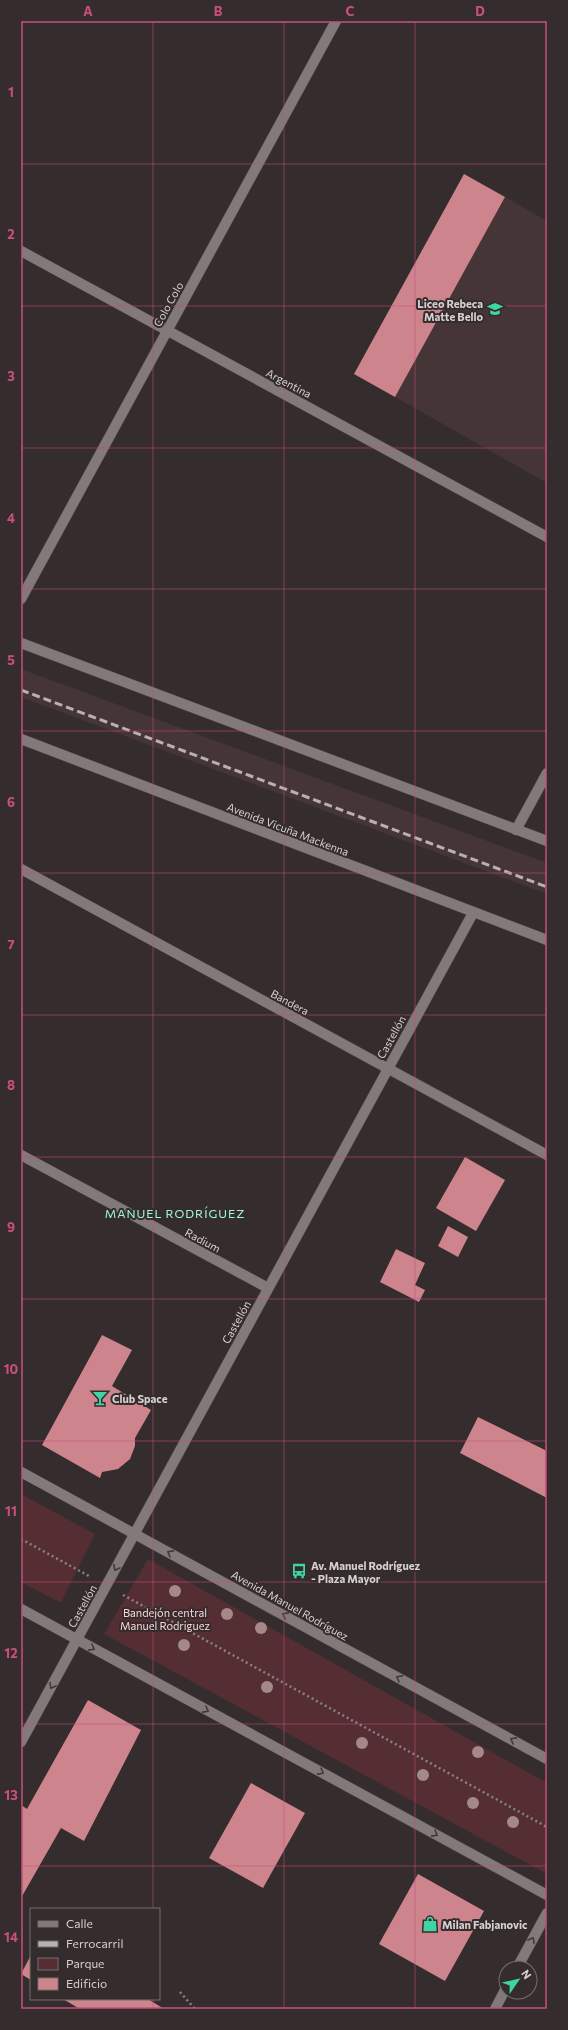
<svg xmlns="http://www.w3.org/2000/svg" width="568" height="2030" font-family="Commissioner,sans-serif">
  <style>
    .built { fill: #453536 }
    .green { fill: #542e33 }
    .building { fill: #ce848d }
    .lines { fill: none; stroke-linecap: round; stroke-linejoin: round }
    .street-casing { stroke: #514949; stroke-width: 11 }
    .secondary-casing { stroke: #514949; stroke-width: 11 }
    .path { stroke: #8a8283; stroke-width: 2.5; stroke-dasharray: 2 3; stroke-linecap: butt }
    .street { stroke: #84797a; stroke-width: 10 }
    .secondary { stroke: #84797a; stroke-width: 10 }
    .rail { stroke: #b8b1b1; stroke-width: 3; stroke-dasharray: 8 4; stroke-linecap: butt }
    .tree { fill: #a4888a }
    .oneway { stroke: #413839 }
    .grid { fill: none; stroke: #c84f7e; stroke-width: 1; stroke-opacity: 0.55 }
    .labels { text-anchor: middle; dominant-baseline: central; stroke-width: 4; stroke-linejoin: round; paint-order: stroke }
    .poi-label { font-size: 11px; font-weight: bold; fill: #d6d0d0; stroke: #352c2d; text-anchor: start }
    .street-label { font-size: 11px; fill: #d6d0d0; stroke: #352c2d }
    .park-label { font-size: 11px; fill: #fed3d7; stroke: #352c2d }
    .neighbourhood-label { font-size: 12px; letter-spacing: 1px; fill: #9ef7d2; stroke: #352c2d }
    .neatline { fill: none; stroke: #c84f7e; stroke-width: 1.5 }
    .grid-label { font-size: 13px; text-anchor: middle; font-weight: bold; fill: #c84f7e }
  </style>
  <rect width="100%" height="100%" fill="#352c2d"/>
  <g class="built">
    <polygon points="505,197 547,221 547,483 395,397"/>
    <polygon points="21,669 547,863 547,894 21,697"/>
  </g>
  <g class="green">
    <polygon points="21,1494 95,1534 61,1603 21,1582"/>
    <polygon points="148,1559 547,1783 547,1874 104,1634"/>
  </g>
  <g class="building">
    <polygon points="464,174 505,197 395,397 354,374"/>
    <polygon points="465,1157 505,1180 476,1231 436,1208"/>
    <polygon points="448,1226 468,1237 458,1257 438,1246"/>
    <polygon points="396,1249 425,1263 415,1285 425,1290 419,1302 380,1282"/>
    <polygon points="102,1335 132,1350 112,1386 151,1410 135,1438 135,1446 130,1459 118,1469 102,1472 100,1478 42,1445"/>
    <polygon points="478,1417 547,1451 547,1498 460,1453"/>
    <polygon points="88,1700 141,1730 84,1841 61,1828 21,1898 21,1805 27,1809"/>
    <polygon points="251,1783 305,1813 263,1888 209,1858"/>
    <polygon points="418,1874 484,1911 445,1981 379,1944"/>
    <polygon points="31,1955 31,1980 21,1974"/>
    <polygon points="63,1999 148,1999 164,2009 80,2009"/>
  </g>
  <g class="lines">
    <g class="street-casing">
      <g id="street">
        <polyline points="21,251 547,537"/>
        <polyline points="21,599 336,21"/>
        <polyline points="21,643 547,841"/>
        <polyline points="21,739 547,940"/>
        <polyline points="516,830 547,773"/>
        <polyline points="21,869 547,1155"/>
        <polyline points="21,1155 268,1288"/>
        <polyline points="21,1742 473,913"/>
      </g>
    </g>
    <g class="secondary-casing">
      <g id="secondary">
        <polyline points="21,1472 547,1759"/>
        <polyline points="21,1609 547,1895"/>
        <polyline points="517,1968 547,1913"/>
        <polyline points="495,2009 506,1988"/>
      </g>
    </g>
    <g class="path">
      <polyline points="21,1539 89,1576"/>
      <polyline points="123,1595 547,1827"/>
      <polyline points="180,1992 195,2009"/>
    </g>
    <use href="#street" class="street"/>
    <use href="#secondary" class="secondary"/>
    <polyline class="rail" points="21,690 547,887"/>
  </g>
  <g class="tree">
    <circle cx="175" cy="1591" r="6"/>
    <circle cx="227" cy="1614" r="6"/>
    <circle cx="261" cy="1628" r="6"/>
    <circle cx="184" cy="1645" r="6"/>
    <circle cx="267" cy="1687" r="6"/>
    <circle cx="362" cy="1743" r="6"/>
    <circle cx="478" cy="1752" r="6"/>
    <circle cx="423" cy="1775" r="6"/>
    <circle cx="473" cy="1803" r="6"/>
    <circle cx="513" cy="1822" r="6"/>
  </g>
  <defs><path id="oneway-chevron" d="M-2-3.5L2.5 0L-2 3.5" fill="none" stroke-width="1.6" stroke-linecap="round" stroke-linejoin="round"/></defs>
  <g class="oneway">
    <use href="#oneway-chevron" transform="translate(170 1553) rotate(-151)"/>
    <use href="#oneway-chevron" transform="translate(116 1568) rotate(118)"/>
    <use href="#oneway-chevron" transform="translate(285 1615) rotate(-151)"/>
    <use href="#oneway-chevron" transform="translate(92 1648) rotate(29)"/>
    <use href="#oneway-chevron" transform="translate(399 1678) rotate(-151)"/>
    <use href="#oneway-chevron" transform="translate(52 1686) rotate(119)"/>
    <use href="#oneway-chevron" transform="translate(206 1710) rotate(29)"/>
    <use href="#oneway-chevron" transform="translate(513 1740) rotate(-151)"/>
    <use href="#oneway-chevron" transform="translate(321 1772) rotate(29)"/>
    <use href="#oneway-chevron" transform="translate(435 1834) rotate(29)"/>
    <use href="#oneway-chevron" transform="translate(532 1940) rotate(-61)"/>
  </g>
  <path class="grid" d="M 153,21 L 153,1909M 284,21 L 284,2009M 415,21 L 415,2009M 21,164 L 547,164M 21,306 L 547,306M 21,448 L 547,448M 21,589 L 547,589M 21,731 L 547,731M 21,873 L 547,873M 21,1015 L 547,1015M 21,1157 L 547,1157M 21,1299 L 547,1299M 21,1441 L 547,1441M 21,1582 L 547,1582M 21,1724 L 547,1724M 21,1866 L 547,1866M 153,1999 L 153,2009"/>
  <defs>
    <g id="school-bare" transform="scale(1.2)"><path d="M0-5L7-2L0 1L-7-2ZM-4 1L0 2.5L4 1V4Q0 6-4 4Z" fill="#3ed4a3" stroke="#352c2d" stroke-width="2.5" paint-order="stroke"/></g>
    <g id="bar-bare" transform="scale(1.2)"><path d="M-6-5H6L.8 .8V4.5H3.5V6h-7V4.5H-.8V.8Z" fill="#3ed4a3" stroke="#352c2d" stroke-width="2.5" paint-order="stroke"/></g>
    <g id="bus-bare" transform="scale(1.2)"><path d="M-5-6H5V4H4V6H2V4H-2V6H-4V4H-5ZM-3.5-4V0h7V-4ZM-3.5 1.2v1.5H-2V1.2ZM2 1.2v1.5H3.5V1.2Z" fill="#3ed4a3" stroke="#352c2d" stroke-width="2.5" paint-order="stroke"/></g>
    <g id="shop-bare" transform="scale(1.2)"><path d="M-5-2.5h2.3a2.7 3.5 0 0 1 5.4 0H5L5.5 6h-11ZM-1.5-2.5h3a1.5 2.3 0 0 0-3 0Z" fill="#3ed4a3" stroke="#352c2d" stroke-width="2.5" paint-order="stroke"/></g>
  </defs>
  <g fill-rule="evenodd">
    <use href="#school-bare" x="495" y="309"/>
    <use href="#bar-bare" x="100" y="1398"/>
    <use href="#bus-bare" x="299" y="1571"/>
    <use href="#shop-bare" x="430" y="1924"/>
  </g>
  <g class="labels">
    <g class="poi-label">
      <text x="483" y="303" text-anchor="end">Liceo Rebeca<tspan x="483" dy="13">Matte Bello</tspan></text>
      <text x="112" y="1398">Club Space</text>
      <text x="311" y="1565">Av. Manuel Rodríguez<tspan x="311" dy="13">- Plaza Mayor</tspan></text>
      <text x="442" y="1924">Milan Fabjanovic</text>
    </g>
    <g class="street-label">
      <text transform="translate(168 304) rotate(-61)">Colo Colo</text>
      <text transform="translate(289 383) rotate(28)">Argentina</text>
      <text transform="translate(288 829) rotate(21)">Avenida Vicuña Mackenna</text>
      <text transform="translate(290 1002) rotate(28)">Bandera</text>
      <text transform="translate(391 1037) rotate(-61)">Castellón</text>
      <text transform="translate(203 1240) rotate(28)">Radium</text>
      <text transform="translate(236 1322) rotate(-61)">Castellón</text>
      <text transform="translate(290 1605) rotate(29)">Avenida Manuel Rodríguez</text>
      <text transform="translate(82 1606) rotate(-61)">Castellón</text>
    </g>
    <g class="park-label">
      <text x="165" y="1612">Bandejón central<tspan x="165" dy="13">Manuel Rodriguez</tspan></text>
    </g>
    <g class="neighbourhood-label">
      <text x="175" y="1213">MANUEL RODRÍGUEZ</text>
    </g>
  </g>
  <rect width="568" height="2030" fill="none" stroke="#352c2d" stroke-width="44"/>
  <rect x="30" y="1908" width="130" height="92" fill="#352c2d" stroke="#756e6e"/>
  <rect x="38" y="1921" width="20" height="6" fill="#84797a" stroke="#756e6e"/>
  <text x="66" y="1928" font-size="12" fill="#d6d0d0">Calle</text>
  <rect x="38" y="1941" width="20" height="6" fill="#b8b1b1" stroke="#756e6e"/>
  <text x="66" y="1948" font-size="12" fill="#d6d0d0">Ferrocarril</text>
  <rect x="38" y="1958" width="20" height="12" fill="#542e33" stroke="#756e6e"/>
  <text x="66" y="1968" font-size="12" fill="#d6d0d0">Parque</text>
  <rect x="38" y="1978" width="20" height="12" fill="#ce848d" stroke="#756e6e"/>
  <text x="66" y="1988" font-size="12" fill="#d6d0d0">Edificio</text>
  <g transform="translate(518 1980) rotate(56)"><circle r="19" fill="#352c2d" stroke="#756e6e"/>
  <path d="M0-3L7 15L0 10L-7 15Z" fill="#3ed4a3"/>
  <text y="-6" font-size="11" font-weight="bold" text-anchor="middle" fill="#d6d0d0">N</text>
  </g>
  <rect x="22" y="22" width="524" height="1986" class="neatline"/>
  <g class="grid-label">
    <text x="88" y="16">A</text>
    <text x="218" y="16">B</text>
    <text x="350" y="16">C</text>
    <text x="480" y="16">D</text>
    <text x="11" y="97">1</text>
    <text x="11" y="239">2</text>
    <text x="11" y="381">3</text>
    <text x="11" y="523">4</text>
    <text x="11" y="665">5</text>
    <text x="11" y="807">6</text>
    <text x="11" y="949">7</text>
    <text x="11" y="1090">8</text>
    <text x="11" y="1232">9</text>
    <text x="11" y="1374">10</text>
    <text x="11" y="1516">11</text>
    <text x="11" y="1658">12</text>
    <text x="11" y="1800">13</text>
    <text x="11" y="1942">14</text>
  </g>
</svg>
